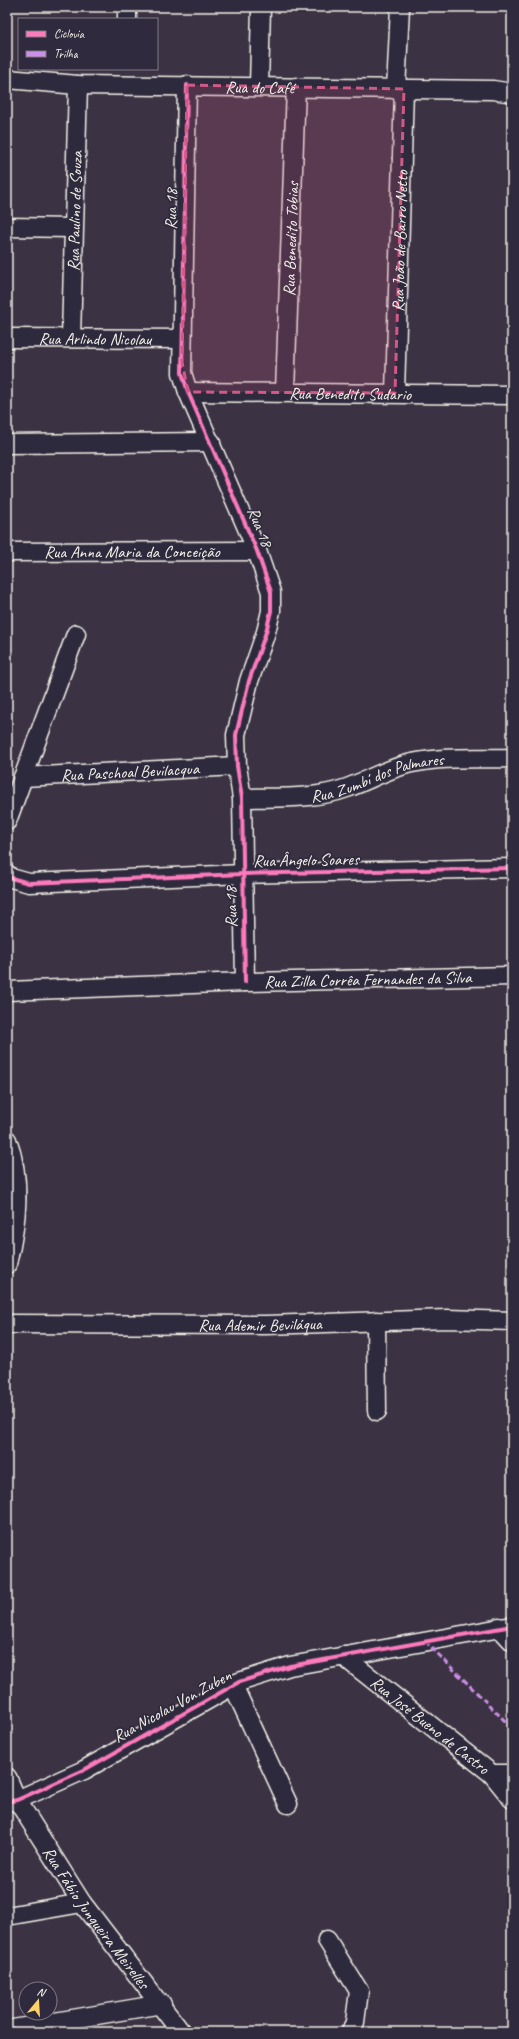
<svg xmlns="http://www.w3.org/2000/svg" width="519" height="2039" font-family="Caveat,sans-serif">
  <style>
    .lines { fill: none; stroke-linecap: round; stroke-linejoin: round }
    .minor-casing { stroke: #f4f1e8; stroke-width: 21 }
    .minor { stroke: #2f2a3d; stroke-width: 18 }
    .quiet { stroke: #ce8fe9; stroke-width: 3; stroke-dasharray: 6 3; stroke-linecap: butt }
    .cycleway-casing { stroke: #2f2a3d; stroke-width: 6 }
    .cycleway { stroke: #fd7abc; stroke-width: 4 }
    .marked { fill: #d15985; fill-opacity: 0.2; stroke: #d15985; stroke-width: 3; stroke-dasharray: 8 5; stroke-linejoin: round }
    .labels { text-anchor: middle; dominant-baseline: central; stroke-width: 3.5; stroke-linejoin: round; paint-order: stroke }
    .street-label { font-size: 17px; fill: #f4f1e8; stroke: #2f2a3d }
  </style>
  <rect width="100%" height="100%" fill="#3b3243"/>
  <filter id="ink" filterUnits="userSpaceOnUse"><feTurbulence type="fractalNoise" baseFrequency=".025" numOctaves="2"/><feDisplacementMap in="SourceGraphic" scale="8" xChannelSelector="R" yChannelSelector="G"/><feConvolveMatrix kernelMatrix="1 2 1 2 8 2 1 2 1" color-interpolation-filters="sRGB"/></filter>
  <g filter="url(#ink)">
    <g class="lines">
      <g class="minor-casing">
        <g id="minor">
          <polyline points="127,19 127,7"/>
          <path id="s1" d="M 7,79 L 78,85 L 493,90 L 512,93"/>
          <polyline points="187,85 182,373 188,392 257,551 271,592 271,611 266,632 249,681 236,735 237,766 242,798 245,982"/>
          <polyline points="259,86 261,7"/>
          <polyline points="396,90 400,7"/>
          <polyline points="7,227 72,228"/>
          <path id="s2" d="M 71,337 L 78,85"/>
          <path id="s3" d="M 7,338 L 182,339"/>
          <path id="s4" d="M 188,392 L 512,395"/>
          <path id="s5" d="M 285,392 L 296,87"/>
          <path id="s6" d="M 395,393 L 404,89"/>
          <polyline points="7,444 211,442"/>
          <path id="s7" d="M 7,552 L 257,551"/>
          <path id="s8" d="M 23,777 L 237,766"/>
          <path id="s9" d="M 242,798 C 276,797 314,800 347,788 C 369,780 389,768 412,763 C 444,756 479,759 512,758"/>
          <polyline points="7,821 76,634"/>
          <polyline points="7,874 11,878 29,883 243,874 512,868"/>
          <path id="s10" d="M 7,991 L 245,982 L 512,976"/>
          <path d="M 7,1140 C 22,1180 17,1223 7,1264"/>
          <polyline points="376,1321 377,1411"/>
          <path id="s11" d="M 7,1324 L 266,1325 L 447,1319 L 512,1321"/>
          <polyline points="499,1627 512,1641"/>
          <path id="s12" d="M 343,1656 L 492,1774 L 512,1799"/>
          <polyline points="233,1685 288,1804"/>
          <polyline points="492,1774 512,1774"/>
          <path id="s13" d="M 7,1777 L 17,1800 L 82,1903 L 181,2032"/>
          <polyline points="7,1802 17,1800 84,1770 239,1682 290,1666 512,1626"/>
          <polyline points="7,1916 82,1903"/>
          <polyline points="327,1940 359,1991 355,2022 351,2032"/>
          <polyline points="7,2030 162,2004"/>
        </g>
      </g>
      <use href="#minor" class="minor"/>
      <polyline class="quiet" points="425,1641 512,1728"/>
      <g class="cycleway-casing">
        <g id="cycleway">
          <polyline points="187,85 182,373 188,392 257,551 271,592 271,611 266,632 249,681 236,735 237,766 242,798 245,982"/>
          <polyline points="7,874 11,878 29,883 243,874 512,868"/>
          <polyline points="7,1802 17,1800 84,1770 239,1682 290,1666 512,1626"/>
        </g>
      </g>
      <use href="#cycleway" class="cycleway"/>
    </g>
  </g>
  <path class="marked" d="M 187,85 L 404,89 L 395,393 L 188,392 L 182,362 Z"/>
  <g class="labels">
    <g class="street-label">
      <text stroke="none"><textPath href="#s1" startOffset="253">Rua do Café</textPath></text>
      <text transform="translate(171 209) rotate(-89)">Rua 18</text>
      <text stroke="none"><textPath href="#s2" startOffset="126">Rua Paulino de Souza</textPath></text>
      <text stroke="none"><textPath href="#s5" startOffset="153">Rua Benedito Tobias</textPath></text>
      <text stroke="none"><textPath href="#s6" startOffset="152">Rua João de Barro Netto</textPath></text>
      <text stroke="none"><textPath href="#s3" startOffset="88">Rua Arlindo Nicolau</textPath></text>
      <text stroke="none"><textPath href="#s4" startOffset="162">Rua Benedito Sudario</textPath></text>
      <text transform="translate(260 527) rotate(68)">Rua 18</text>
      <text stroke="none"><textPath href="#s7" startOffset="125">Rua Anna Maria da Conceição</textPath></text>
      <text stroke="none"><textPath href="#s8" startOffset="107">Rua Paschoal Bevilacqua</textPath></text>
      <text stroke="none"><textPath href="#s9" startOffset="138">Rua Zumbí dos Palmares</textPath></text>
      <text transform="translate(306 860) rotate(-1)">Rua Ângelo Soares</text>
      <text transform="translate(231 907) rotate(-91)">Rua 18</text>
      <text stroke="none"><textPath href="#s10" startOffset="361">Rua Zilla Corrêa Fernandes da Silva</textPath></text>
      <text stroke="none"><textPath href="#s11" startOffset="253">Rua Ademir Beviláqua</textPath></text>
      <text transform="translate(172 1706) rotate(-29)">Rua Nicolau Von Zuben</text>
      <text stroke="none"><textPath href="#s12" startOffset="111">Rua José Bueno de Castro</textPath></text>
      <text stroke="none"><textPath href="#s13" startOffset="167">Rua Fábio Junqueira Meirelles</textPath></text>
    </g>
  </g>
  <rect width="519" height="2039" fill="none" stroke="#2f2a3d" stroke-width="24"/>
  <rect x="12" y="12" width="495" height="2015" fill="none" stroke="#f4f1e8" stroke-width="1.5" filter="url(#ink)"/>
  <rect x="18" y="18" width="140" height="52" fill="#2f2a3d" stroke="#7e7a81"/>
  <rect x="26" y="31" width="20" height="6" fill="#fd7abc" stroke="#7e7a81"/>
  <text x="54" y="38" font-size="12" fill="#f4f1e8">Ciclovia</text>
  <rect x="26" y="51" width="20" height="6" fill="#ce8fe9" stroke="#7e7a81"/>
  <text x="54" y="58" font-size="12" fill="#f4f1e8">Trilha</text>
  <g transform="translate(38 2001) rotate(18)"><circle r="19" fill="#2f2a3d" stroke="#7e7a81"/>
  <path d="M0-3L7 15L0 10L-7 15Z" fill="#ffd166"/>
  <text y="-6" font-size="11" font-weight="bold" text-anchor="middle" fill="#f4f1e8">N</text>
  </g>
</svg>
